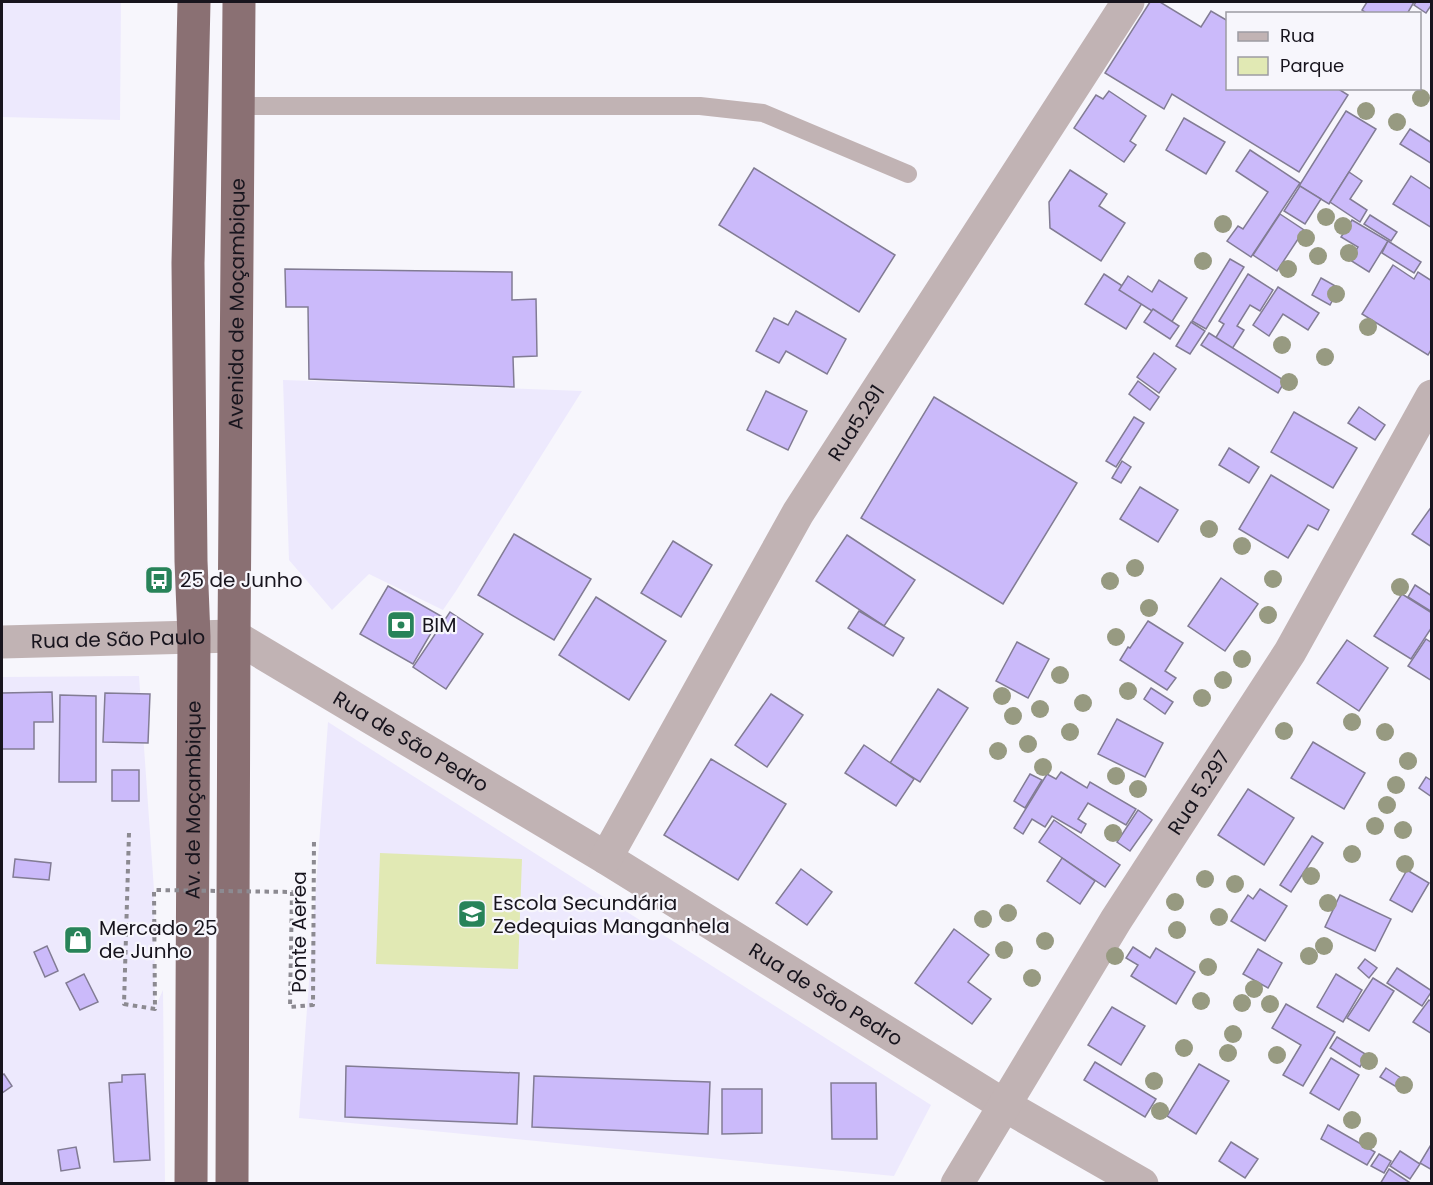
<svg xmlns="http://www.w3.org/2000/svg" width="1433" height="1185" font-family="Poppins,sans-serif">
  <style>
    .built { fill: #ede9fd }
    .green { fill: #e1e9b4 }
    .building { fill: #cbbafa; stroke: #827c94; stroke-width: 1.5 }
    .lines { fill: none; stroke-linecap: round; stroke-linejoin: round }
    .service { stroke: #c1b3b4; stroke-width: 18 }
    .minor { stroke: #c1b3b4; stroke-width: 33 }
    .trunk { stroke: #8a7073; stroke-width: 33 }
    .path-bridge { stroke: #8c8a91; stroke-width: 4; stroke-dasharray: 4.5 4.5; stroke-linecap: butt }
    .tree { fill: #979a81 }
    .labels { text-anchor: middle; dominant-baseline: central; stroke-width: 4.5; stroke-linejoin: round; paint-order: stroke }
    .street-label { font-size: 20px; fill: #17141d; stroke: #f7f6fc }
    .poi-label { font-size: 20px; fill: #17141d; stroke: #f7f6fc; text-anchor: start }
  </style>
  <rect width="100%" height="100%" fill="#f7f6fc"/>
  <g class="built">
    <polygon points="2,2 121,2 120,120 2,117"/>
    <polygon points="283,380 582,391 456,591 443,610 369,574 332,610 289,560"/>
    <polygon points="139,676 154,890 155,1008 163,990 165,1183 2,1183 2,677"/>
    <polygon points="328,722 931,1105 894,1176 299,1118"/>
  </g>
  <polygon class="green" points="380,853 522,859 518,969 376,964"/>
  <g class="building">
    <polygon points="1150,2 1160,2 1201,27 1211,11 1228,21 1228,88 1337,88 1348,95 1299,172 1172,94 1164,109 1105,73"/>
    <polygon points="1367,2 1414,2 1407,14 1368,14 1362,10"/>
    <polygon points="1416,2 1432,2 1432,4 1426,13 1414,5"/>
    <polygon points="1109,91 1146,116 1130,141 1136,145 1124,162 1074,128 1096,95 1103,99"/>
    <polygon points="1346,111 1376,129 1329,204 1299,186"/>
    <polygon points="1184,118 1225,142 1206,174 1166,150"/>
    <polygon points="1410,129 1432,143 1432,164 1400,144"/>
    <polygon points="1250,150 1300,183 1251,257 1227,241 1238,226 1243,229 1268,192 1236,171"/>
    <polygon points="754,168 895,255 859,312 719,225"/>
    <polygon points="1070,170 1107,194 1099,206 1125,223 1101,261 1050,228 1049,202"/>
    <polygon points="1349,172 1362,181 1350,199 1367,210 1360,222 1330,202"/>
    <polygon points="1411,176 1432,190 1432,228 1393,204"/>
    <polygon points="1300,186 1321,199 1305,224 1284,211"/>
    <polygon points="1280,214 1304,230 1277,271 1253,255"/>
    <polygon points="1370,215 1397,232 1391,241 1364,224"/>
    <polygon points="1352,220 1388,241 1369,272 1350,260 1358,247 1341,237"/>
    <polygon points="1388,241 1421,262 1414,273 1382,253"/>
    <polygon points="1230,259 1244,267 1206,329 1192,321"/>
    <polygon points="1393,265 1414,279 1418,272 1432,281 1432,348 1428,355 1362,314"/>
    <polygon points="285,269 512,272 512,300 536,299 537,356 513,357 514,387 309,379 308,307 286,307"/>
    <polygon points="1104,274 1144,300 1126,329 1085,304"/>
    <polygon points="1248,274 1273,290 1260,311 1250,305 1237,326 1244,330 1232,349 1215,339 1224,324 1219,321"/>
    <polygon points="1128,276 1152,292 1159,280 1187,298 1171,323 1119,290"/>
    <polygon points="1321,278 1339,288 1330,305 1312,295"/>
    <polygon points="1278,287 1319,313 1308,330 1283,314 1269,336 1253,325"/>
    <polygon points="1153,309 1179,326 1170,339 1144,322"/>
    <polygon points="796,311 846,339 827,374 786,351 779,363 756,351 774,318 788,325"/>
    <polygon points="1191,322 1205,331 1190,354 1176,346"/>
    <polygon points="1209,333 1285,381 1278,393 1201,345"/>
    <polygon points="1154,353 1176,369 1159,393 1137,377"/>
    <polygon points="1138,381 1159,397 1150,410 1129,394"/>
    <polygon points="766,391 807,411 788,450 747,430"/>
    <polygon points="934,397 1077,483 1003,604 861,518"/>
    <polygon points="1359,407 1385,425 1375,440 1348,423"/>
    <polygon points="1294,412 1357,448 1333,488 1271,452"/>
    <polygon points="1134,417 1144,423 1116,467 1106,461"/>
    <polygon points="1229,448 1259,467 1249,483 1219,465"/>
    <polygon points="1122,461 1131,467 1121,483 1112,478"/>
    <polygon points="1271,475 1329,510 1318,530 1308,525 1288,558 1239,529"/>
    <polygon points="1140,487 1178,510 1158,542 1120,519"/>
    <polygon points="1432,506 1432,547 1412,534"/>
    <polygon points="514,534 591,579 554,640 478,595"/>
    <polygon points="847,535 915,580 884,626 816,581"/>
    <polygon points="673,541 712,565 681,617 641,593"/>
    <polygon points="1221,578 1258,604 1225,651 1188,626"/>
    <polygon points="1415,585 1432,596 1432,612 1408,597"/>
    <polygon points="388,586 441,616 413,664 360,634"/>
    <polygon points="1402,594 1432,613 1432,627 1411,659 1374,636"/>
    <polygon points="596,597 666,641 629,700 559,655"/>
    <polygon points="859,611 904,638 893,656 848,628"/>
    <polygon points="450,612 483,634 446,689 413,667"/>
    <polygon points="1148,621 1183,643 1165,671 1176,678 1167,690 1120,660 1128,647 1130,648"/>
    <polygon points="1426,639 1432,643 1432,681 1408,666"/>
    <polygon points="1347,640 1388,668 1359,711 1317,683"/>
    <polygon points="1017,642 1049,659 1028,698 996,681"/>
    <polygon points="1151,688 1173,702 1165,714 1144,699"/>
    <polygon points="938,689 968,708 920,782 890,763"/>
    <polygon points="52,692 53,722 34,722 34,749 2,749 2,693"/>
    <polygon points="105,693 150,694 148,743 103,742"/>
    <polygon points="771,694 803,715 767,767 735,745"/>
    <polygon points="60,695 96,696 96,782 59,782"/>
    <polygon points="1117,719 1163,743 1145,777 1098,754"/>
    <polygon points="1313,742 1365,773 1344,809 1291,778"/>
    <polygon points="864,745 914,779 896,806 845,773"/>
    <polygon points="711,759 786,804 738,880 664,835"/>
    <rect x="112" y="770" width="27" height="31"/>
    <polygon points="1061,772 1087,788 1090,782 1136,809 1126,825 1088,803 1078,819 1086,824 1081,833 1052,816 1045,827 1032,819 1023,834 1014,828 1047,774 1056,779"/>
    <polygon points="1030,774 1042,780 1025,808 1014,801"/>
    <polygon points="1426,777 1432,781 1432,797 1419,788"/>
    <polygon points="1248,789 1294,818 1264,865 1218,835"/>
    <polygon points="1138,810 1152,820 1130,851 1117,842"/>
    <polygon points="1054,820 1120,865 1105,887 1039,842"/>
    <polygon points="1312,836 1323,843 1291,892 1280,885"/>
    <polygon points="1062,858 1095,881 1080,904 1047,881"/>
    <polygon points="15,859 51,863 49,880 13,877"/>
    <polygon points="801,869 832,892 807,925 776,903"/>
    <polygon points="1407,870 1429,883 1412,912 1390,900"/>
    <polygon points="1260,889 1287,906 1265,941 1231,921 1248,895 1253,899"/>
    <polygon points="1340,895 1391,919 1375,951 1325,927"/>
    <polygon points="954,929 989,955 968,982 991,999 972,1024 915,983"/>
    <polygon points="47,946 58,971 45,977 34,952"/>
    <polygon points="1133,947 1150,958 1156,948 1195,972 1176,1004 1131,976 1138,965 1126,958"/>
    <polygon points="1258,949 1282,963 1268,988 1243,974"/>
    <polygon points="1365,959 1377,968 1369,978 1358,968"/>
    <polygon points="1397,968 1432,991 1422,1006 1387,983"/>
    <polygon points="84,974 98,1002 80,1010 66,983"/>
    <polygon points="1336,974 1362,990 1343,1022 1317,1007"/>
    <polygon points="1373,978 1394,991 1369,1031 1347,1018"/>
    <polygon points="1429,1000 1432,1002 1432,1034 1413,1022"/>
    <polygon points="1286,1004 1335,1032 1303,1086 1283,1075 1301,1045 1272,1028"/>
    <polygon points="1112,1007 1145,1026 1121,1065 1088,1045"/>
    <polygon points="1337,1037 1367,1055 1360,1067 1330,1048"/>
    <polygon points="1331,1058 1359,1075 1339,1110 1310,1093"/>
    <polygon points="1095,1062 1156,1099 1145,1117 1084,1080"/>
    <polygon points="1199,1064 1229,1081 1196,1134 1167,1116"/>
    <polygon points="346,1066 519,1073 517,1124 345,1117"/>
    <polygon points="1386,1068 1410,1084 1405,1092 1380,1077"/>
    <polygon points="4,1074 12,1086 2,1093 2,1075"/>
    <polygon points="145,1074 150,1160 114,1162 109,1083 122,1082 122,1075"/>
    <polygon points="534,1076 710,1082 708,1134 532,1127"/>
    <polygon points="831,1083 876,1083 877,1139 832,1139"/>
    <polygon points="722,1089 762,1089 762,1133 722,1134"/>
    <polygon points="1328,1125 1375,1152 1367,1165 1321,1139"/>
    <polygon points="1231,1142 1258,1159 1245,1178 1219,1161"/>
    <polygon points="1432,1143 1432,1170 1420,1163"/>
    <polygon points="76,1147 80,1168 61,1171 58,1150"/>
    <polygon points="1400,1151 1420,1164 1410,1179 1390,1166"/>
    <polygon points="1379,1154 1391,1161 1384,1173 1371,1166"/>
    <polygon points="1389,1169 1412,1184 1380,1184"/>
  </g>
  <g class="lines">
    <polyline class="service" points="238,106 700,106 763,113 908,174"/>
    <g class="minor">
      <path id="s1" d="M 2,642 L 234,636 L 606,858 L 1004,1105 L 1142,1184"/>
      <path id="s2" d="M 606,858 L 798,513 L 1128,2"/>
      <path id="s3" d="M 957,1184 L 1116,920 L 1290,652 L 1432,396"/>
    </g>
    <g class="trunk">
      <path id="s4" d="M 191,1184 L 194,637 L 191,561 L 188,263 L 194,2"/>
      <path id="s5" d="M 232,1184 L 234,636 L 239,2"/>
    </g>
    <polyline class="path-bridge" points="129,833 124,1004 155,1009 154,890 292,892 290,1007 313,1005 314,838"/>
  </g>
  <g class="tree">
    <circle cx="1421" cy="98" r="9"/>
    <circle cx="1366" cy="111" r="9"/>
    <circle cx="1397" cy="122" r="9"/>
    <circle cx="1326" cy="217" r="9"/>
    <circle cx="1223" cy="224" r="9"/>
    <circle cx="1343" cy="226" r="9"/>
    <circle cx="1306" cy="238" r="9"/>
    <circle cx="1349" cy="253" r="9"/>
    <circle cx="1318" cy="256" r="9"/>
    <circle cx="1203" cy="261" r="9"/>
    <circle cx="1288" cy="269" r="9"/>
    <circle cx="1336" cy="294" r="9"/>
    <circle cx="1368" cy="327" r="9"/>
    <circle cx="1282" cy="345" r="9"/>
    <circle cx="1325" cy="357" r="9"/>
    <circle cx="1289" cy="382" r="9"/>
    <circle cx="1209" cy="529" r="9"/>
    <circle cx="1242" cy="546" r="9"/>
    <circle cx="1135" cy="568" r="9"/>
    <circle cx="1273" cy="579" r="9"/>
    <circle cx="1110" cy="581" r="9"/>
    <circle cx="1400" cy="587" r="9"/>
    <circle cx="1149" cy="608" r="9"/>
    <circle cx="1268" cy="615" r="9"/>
    <circle cx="1116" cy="637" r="9"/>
    <circle cx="1242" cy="659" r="9"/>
    <circle cx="1060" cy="675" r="9"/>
    <circle cx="1223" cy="680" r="9"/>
    <circle cx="1128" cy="691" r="9"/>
    <circle cx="1002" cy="696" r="9"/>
    <circle cx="1202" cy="698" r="9"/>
    <circle cx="1083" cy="703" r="9"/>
    <circle cx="1040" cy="709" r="9"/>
    <circle cx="1013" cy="716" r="9"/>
    <circle cx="1352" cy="722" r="9"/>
    <circle cx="1284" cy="731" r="9"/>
    <circle cx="1070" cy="732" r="9"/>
    <circle cx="1385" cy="732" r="9"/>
    <circle cx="1028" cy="744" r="9"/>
    <circle cx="998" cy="751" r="9"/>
    <circle cx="1408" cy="761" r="9"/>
    <circle cx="1043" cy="767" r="9"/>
    <circle cx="1116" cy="776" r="9"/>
    <circle cx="1396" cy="785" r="9"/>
    <circle cx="1138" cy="789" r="9"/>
    <circle cx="1387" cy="805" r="9"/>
    <circle cx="1375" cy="826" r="9"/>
    <circle cx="1403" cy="830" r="9"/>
    <circle cx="1113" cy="833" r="9"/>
    <circle cx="1352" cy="854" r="9"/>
    <circle cx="1405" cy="864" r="9"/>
    <circle cx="1311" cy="876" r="9"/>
    <circle cx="1205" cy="879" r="9"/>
    <circle cx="1235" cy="884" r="9"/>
    <circle cx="1175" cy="902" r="9"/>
    <circle cx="1328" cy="903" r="9"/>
    <circle cx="1008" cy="913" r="9"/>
    <circle cx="1219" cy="917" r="9"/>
    <circle cx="983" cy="919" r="9"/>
    <circle cx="1177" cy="930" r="9"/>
    <circle cx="1045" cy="941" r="9"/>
    <circle cx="1324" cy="946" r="9"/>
    <circle cx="1004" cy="950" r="9"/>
    <circle cx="1115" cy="956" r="9"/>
    <circle cx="1309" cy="956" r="9"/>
    <circle cx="1208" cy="967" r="9"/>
    <circle cx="1032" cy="978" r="9"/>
    <circle cx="1254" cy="989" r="9"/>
    <circle cx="1201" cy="1001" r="9"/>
    <circle cx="1242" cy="1003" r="9"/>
    <circle cx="1270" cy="1004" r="9"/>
    <circle cx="1233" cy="1034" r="9"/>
    <circle cx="1184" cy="1048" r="9"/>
    <circle cx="1228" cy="1053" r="9"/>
    <circle cx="1277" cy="1055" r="9"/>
    <circle cx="1369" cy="1061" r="9"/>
    <circle cx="1154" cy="1081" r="9"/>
    <circle cx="1404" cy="1085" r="9"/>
    <circle cx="1160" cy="1111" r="9"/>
    <circle cx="1352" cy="1120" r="9"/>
    <circle cx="1368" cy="1141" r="9"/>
  </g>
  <defs>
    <g id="bus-square" transform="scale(1.5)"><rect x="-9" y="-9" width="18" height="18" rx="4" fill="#288359" stroke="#f7f6fc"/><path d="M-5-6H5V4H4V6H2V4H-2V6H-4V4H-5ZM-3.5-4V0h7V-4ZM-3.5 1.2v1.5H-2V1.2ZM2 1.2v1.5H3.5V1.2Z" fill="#fff"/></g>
    <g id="bank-square" transform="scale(1.5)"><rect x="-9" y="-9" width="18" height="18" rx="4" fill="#288359" stroke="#f7f6fc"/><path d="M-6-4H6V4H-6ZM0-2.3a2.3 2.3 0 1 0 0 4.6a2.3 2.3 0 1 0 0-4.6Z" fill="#fff"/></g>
    <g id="school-square" transform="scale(1.5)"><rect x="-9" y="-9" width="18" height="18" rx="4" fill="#288359" stroke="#f7f6fc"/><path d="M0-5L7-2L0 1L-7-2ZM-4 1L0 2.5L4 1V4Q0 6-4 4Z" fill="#fff"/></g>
    <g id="shop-square" transform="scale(1.5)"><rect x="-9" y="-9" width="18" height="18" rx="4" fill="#288359" stroke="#f7f6fc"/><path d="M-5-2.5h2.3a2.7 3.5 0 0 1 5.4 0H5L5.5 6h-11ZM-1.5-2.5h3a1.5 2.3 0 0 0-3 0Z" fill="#fff"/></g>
  </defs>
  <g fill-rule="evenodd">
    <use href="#bus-square" x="159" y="580"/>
    <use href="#bank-square" x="401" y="625"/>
    <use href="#school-square" x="472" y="914"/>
    <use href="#shop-square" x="78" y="940"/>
  </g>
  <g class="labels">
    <g class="street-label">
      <text stroke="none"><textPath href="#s5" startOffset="880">Avenida de Moçambique</textPath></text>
      <text stroke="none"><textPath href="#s2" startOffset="502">Rua5.291</textPath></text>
      <text stroke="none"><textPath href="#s1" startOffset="116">Rua de São Paulo</textPath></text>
      <text stroke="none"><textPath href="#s1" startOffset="438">Rua de São Pedro</textPath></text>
      <text stroke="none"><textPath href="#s3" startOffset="460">Rua 5.297</textPath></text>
      <text stroke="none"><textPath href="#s4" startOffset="384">Av. de Moçambique</textPath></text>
      <text transform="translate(299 932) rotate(-90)">Ponte Aerea</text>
      <text stroke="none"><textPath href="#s1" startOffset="924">Rua de São Pedro</textPath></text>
    </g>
    <g class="poi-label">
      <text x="180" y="580">25 de Junho</text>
      <text x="422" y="625">BIM</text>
      <text x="493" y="903">Escola Secundária<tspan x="493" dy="23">Zedequias Manganhela</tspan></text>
      <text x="99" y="928">Mercado 25<tspan x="99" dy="23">de Junho</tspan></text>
    </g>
  </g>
  <rect width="1433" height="1185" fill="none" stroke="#17141d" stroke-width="6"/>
  <rect x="1226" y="12" width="195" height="78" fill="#f7f6fc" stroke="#9d9ca3" stroke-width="1.5"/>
  <rect x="1238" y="32" width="30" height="9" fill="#c1b3b4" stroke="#9d9ca3" stroke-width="1.5"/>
  <text x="1280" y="42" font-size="18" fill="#17141d">Rua</text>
  <rect x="1238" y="57" width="30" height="18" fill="#e1e9b4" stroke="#9d9ca3" stroke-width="1.5"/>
  <text x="1280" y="72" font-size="18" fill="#17141d">Parque</text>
</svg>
